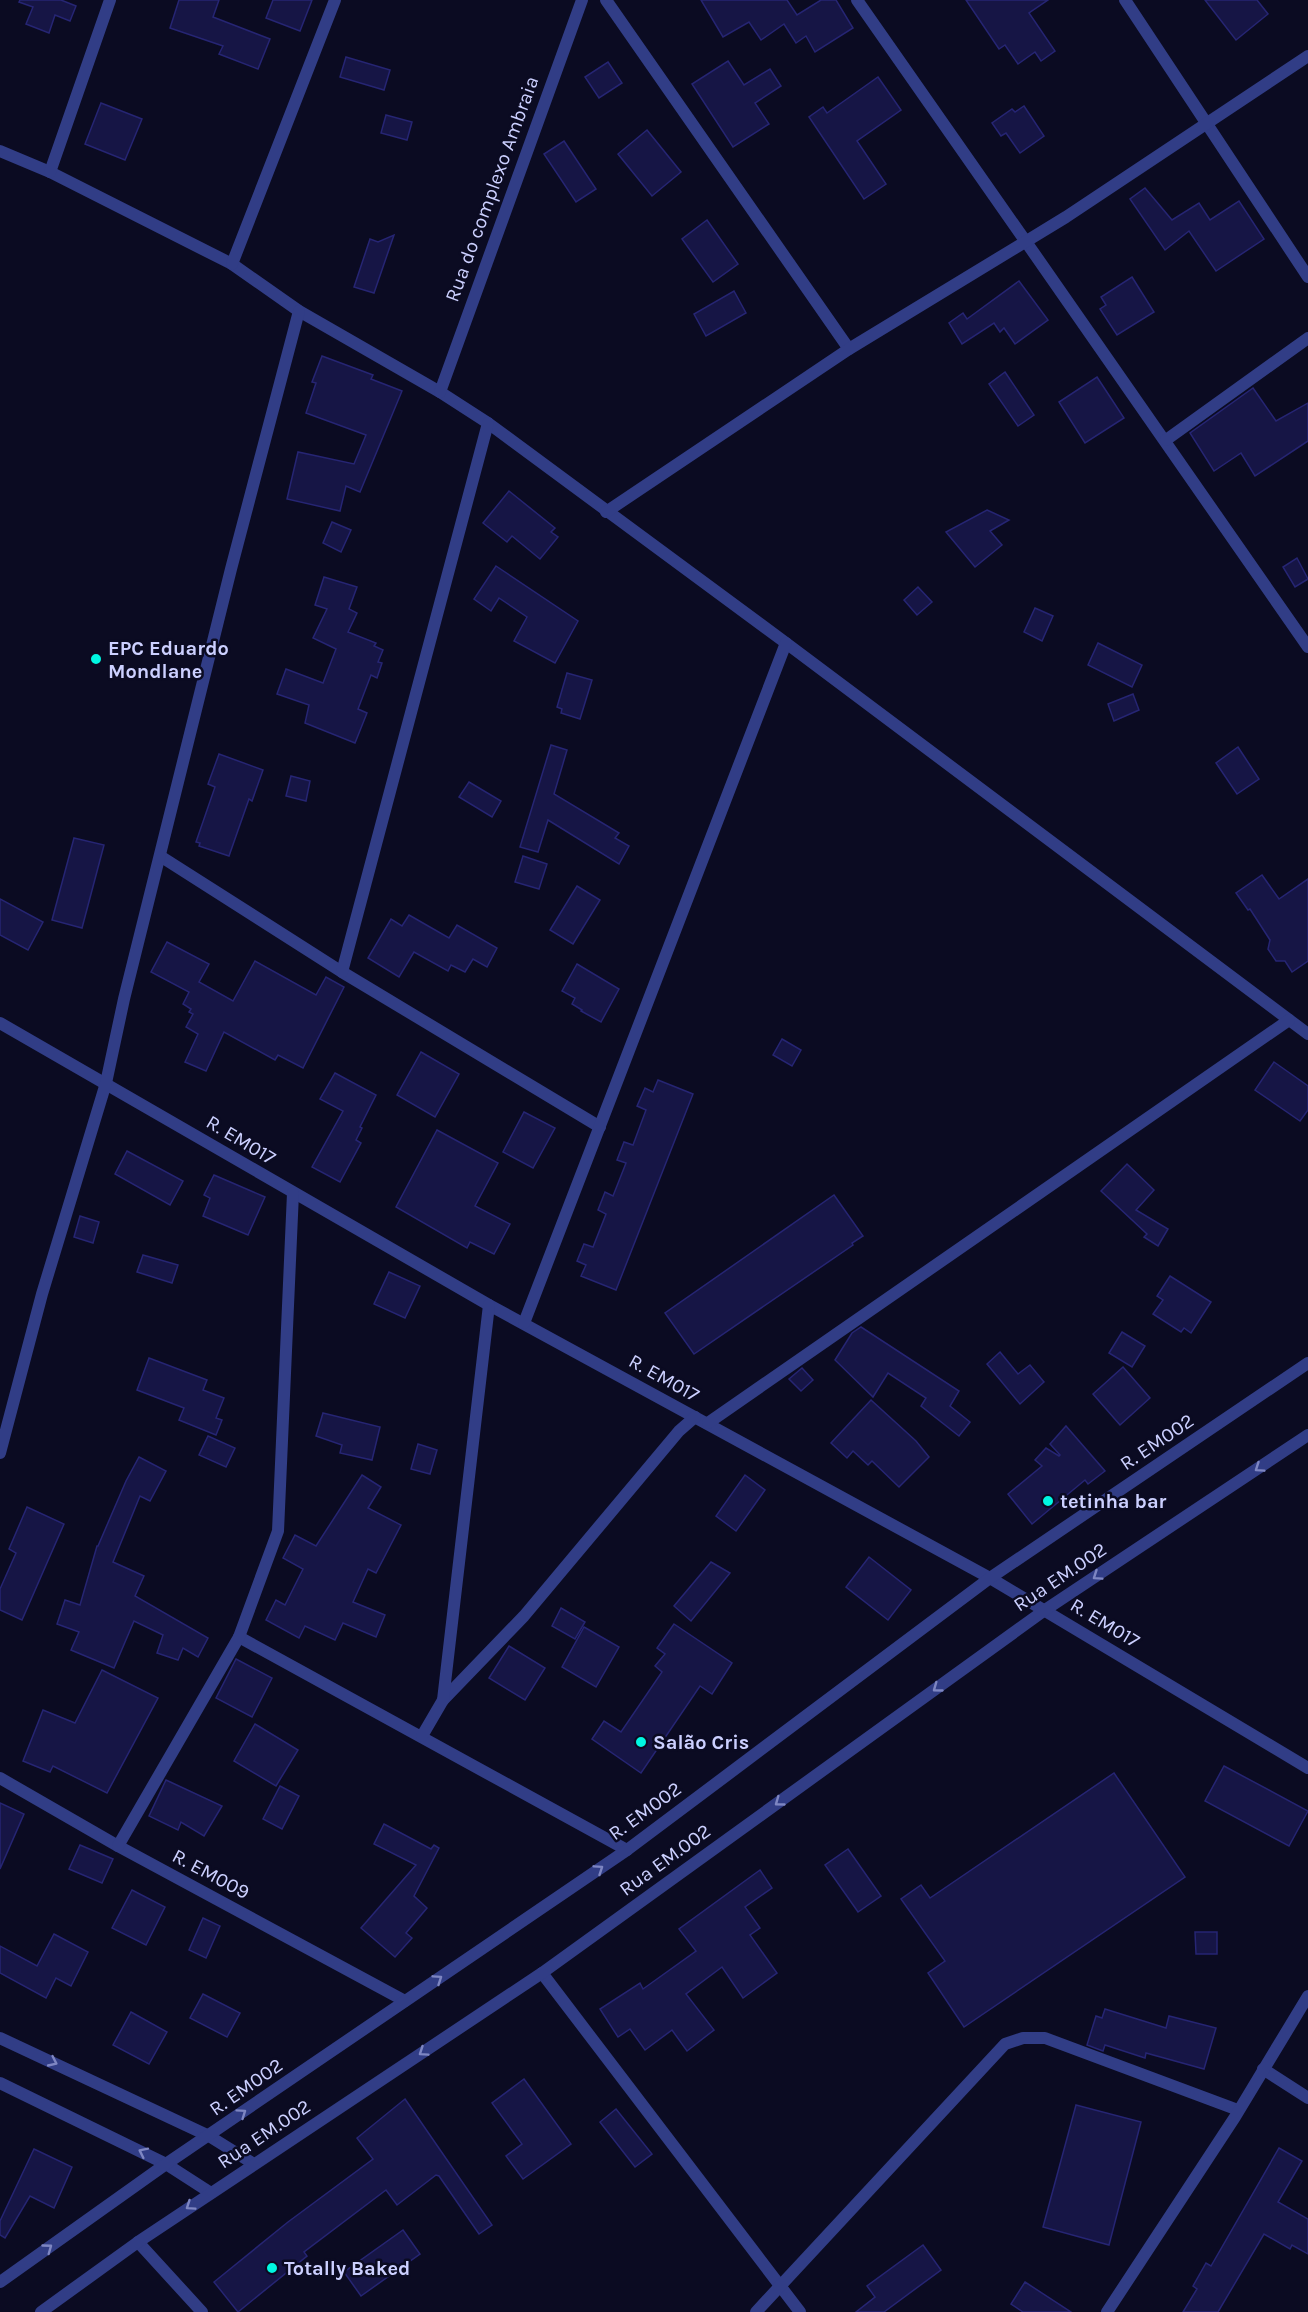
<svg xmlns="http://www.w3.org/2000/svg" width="1308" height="2312" font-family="Karla,sans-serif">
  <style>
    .building { fill: #161545; stroke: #262573; stroke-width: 1.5 }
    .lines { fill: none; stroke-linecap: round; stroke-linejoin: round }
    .minor { stroke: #313d86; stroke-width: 12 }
    .tertiary { stroke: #313d86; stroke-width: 12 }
    .oneway { stroke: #7e86c2 }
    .poi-dot { fill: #00f7e2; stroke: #0b0b22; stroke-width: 2 }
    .labels { text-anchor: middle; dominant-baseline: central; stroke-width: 5; stroke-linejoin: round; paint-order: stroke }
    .street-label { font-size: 20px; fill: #ccd0ff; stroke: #0b0b22 }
    .poi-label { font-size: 20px; font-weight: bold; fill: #ccd0ff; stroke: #0b0b22; text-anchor: start }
  </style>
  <rect width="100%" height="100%" fill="#0b0b22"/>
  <g class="building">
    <polygon points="20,0 61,0 76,6 70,21 55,15 49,33 26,24 33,7 19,2"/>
    <polygon points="179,0 219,0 213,17 270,39 258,69 219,54 223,46 170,28"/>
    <polygon points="273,0 312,0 300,31 266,18"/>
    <polygon points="701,0 787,0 797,15 821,0 836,0 853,28 815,52 806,36 796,43 784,24 761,40 749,22 723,37"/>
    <polygon points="966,0 1048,0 1029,13 1055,51 1041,61 1035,52 1018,64 1005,45 999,49"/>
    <polygon points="1205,0 1257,0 1268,14 1236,40"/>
    <polygon points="346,57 390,70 384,90 340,77"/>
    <polygon points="728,61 744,85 770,69 781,86 755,103 769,124 733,147 692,84"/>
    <polygon points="608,62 622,83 599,98 585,77"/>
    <polygon points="878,77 901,110 857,141 886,184 864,199 809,117 823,107 827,113"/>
    <polygon points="101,103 142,119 125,160 85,144"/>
    <polygon points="1024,106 1044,136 1020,153 1006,133 1001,136 992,123 1012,109 1015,112"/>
    <polygon points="386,115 412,122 407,140 381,133"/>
    <polygon points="647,130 681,172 652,196 618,154"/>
    <polygon points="564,141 596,189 576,202 544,154"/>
    <polygon points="1145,188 1172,220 1199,203 1210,220 1239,201 1264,239 1216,271 1189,231 1165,250 1130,199"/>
    <polygon points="707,220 738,264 713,282 682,239"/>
    <polygon points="394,235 374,293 354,287 370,239 378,242"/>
    <polygon points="1132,277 1154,312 1117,335 1100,309 1106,305 1101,297"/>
    <polygon points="1019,281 1048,320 1015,344 1004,328 1000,332 994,323 962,344 949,323 963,313 967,319"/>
    <polygon points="734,291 746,313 706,336 694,314"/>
    <polygon points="322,356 373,375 371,379 402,391 360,492 346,486 340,511 287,499 298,452 354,464 366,435 306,413 316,383 312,382"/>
    <polygon points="1005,372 1034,415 1018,426 989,384"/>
    <polygon points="1097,377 1124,418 1085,443 1059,402"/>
    <polygon points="1253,388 1276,421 1308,403 1308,441 1255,476 1241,453 1214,471 1190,433"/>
    <polygon points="509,491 555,528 551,532 558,537 540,559 512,536 507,542 483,523"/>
    <polygon points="987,510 1009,520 990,531 1002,545 975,567 946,532"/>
    <polygon points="332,522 351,530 341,552 323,543"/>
    <polygon points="1297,558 1308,579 1295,587 1283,567"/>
    <polygon points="496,566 578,621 555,663 514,641 527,617 499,598 491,611 474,599"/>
    <polygon points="324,577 357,587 349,609 357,613 348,632 376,643 374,646 383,650 378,662 382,663 377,678 371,675 358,709 367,713 355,743 305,723 309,705 277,694 286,669 323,683 336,649 313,638 327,609 315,605"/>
    <polygon points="918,587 932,602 917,615 904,600"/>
    <polygon points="1035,608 1053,616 1042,641 1024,632"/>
    <polygon points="1098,643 1142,665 1132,687 1088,665"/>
    <polygon points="567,673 592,680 580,719 561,713 562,709 557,707"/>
    <polygon points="1133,694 1139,710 1114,721 1108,704"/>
    <polygon points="551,745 567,750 554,794 619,833 615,838 629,846 619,864 548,820 538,852 520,847"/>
    <polygon points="1238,747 1259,779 1237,794 1216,763"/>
    <polygon points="219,754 263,770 252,801 249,799 229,856 199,846 200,843 196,842 215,787 208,784"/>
    <polygon points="291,776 310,781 306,801 286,796"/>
    <polygon points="469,782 501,801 492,817 459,797"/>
    <polygon points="74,838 104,845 82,928 52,920"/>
    <polygon points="523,856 547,864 539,889 515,882"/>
    <polygon points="1262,875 1279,899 1308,879 1308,961 1292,972 1285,961 1276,961 1268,949 1270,940 1250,909 1248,910 1236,893"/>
    <polygon points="577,886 600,900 573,944 550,930"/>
    <polygon points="0,899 43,922 28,950 0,935"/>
    <polygon points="409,915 449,938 457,925 497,948 487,967 473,959 465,972 451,965 448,971 414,952 399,977 368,958 391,919 402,926"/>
    <polygon points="167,942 209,964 199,982 233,1001 255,961 316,995 326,977 344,987 303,1068 278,1055 275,1060 224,1032 206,1071 185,1062 198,1034 186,1027 193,1014 189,1012 191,1009 183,1004 189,992 151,972"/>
    <polygon points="577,964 619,989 601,1022 581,1011 582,1010 572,1004 575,998 562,991"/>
    <polygon points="782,1039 801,1050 792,1066 773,1055"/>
    <polygon points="421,1052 459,1074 435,1117 397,1095"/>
    <polygon points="1274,1062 1308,1086 1308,1110 1300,1121 1255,1090"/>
    <polygon points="335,1073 376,1095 360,1127 362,1128 356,1140 361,1143 340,1182 312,1167 343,1111 320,1099"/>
    <polygon points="658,1080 693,1094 616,1290 581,1276 586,1265 577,1261 584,1244 593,1247 606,1214 598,1210 605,1192 613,1196 626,1163 617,1160 624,1142 633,1145 646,1110 637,1106 645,1088 653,1092"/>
    <polygon points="524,1112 555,1128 533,1168 503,1152"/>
    <polygon points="437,1130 498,1163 475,1206 510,1224 494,1254 470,1242 467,1248 396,1207"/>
    <polygon points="127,1151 183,1181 170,1205 115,1174"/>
    <polygon points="1127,1164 1154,1190 1136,1210 1168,1229 1158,1246 1144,1237 1147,1234 1101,1191"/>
    <polygon points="214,1175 265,1197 248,1235 203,1216 210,1198 204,1195"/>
    <polygon points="834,1195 863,1236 852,1243 853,1245 694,1354 665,1313"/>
    <polygon points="80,1216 99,1222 93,1243 74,1237"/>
    <polygon points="143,1255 178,1265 172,1283 137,1272"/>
    <polygon points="389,1272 420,1286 405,1318 374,1304"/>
    <polygon points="1170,1276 1211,1302 1191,1333 1184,1328 1181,1332 1153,1314 1163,1300 1157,1296"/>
    <polygon points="861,1327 959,1391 950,1406 970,1422 959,1436 921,1406 926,1398 888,1373 873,1397 835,1360 852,1333"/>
    <polygon points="1122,1332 1145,1346 1132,1367 1109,1353"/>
    <polygon points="1000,1352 1018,1374 1030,1365 1044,1382 1020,1404 987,1364"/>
    <polygon points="149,1358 207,1380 203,1390 224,1398 216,1418 222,1420 216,1435 179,1420 184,1408 137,1390"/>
    <polygon points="1123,1367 1150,1398 1120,1425 1093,1394"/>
    <polygon points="802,1368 813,1380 801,1391 789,1379"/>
    <polygon points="871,1400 916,1441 929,1457 899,1487 872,1461 868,1465 853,1451 847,1458 831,1443"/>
    <polygon points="323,1413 380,1427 372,1460 340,1453 342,1445 316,1436"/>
    <polygon points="1066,1426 1105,1471 1088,1484 1085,1480 1032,1524 1008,1494 1042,1466 1035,1460 1046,1448 1059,1456 1060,1455 1050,1444"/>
    <polygon points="208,1436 235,1448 226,1467 199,1455"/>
    <polygon points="418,1444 437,1450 430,1474 411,1469"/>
    <polygon points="139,1457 166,1471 150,1501 140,1496 113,1562 144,1576 135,1596 208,1638 198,1657 183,1648 178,1660 157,1653 163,1635 134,1621 114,1668 71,1650 79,1632 57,1624 65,1600 80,1605 97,1546 98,1546 126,1481"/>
    <polygon points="362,1475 381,1487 368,1508 401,1525 376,1573 368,1569 353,1602 385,1615 376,1637 343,1623 335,1640 305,1626 299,1638 266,1620 276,1600 285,1605 303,1569 283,1558 295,1535 316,1546"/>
    <polygon points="745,1475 765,1490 736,1531 716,1516"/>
    <polygon points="27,1507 64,1524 22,1620 0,1610 0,1589 16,1553 9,1549"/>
    <polygon points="869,1557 911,1590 888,1620 846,1587"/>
    <polygon points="711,1562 730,1573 691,1621 674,1606"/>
    <polygon points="561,1608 585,1622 575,1639 552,1626"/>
    <polygon points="674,1624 732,1663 712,1694 700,1686 641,1773 592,1739 604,1721 621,1732 662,1672 655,1666 665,1654 657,1648"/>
    <polygon points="584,1627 619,1647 596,1687 562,1667"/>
    <polygon points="509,1646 545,1668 525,1700 489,1678"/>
    <polygon points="236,1659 272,1678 252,1717 216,1698"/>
    <polygon points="102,1670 158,1698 107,1793 53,1766 50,1772 23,1761 43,1710 75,1723"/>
    <polygon points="255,1724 298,1750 276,1786 234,1761"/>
    <polygon points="1224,1766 1308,1811 1289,1846 1205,1801"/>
    <polygon points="1114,1773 1185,1877 964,2027 928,1973 945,1961 901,1899 921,1885 930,1898"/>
    <polygon points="166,1780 222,1806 204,1836 181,1822 178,1830 149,1816"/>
    <polygon points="280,1786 299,1796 282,1829 263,1819"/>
    <polygon points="0,1803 24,1814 0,1869"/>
    <polygon points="384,1824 431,1849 434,1845 439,1848 414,1896 427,1908 406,1933 412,1938 395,1957 361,1928 416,1865 374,1844"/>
    <polygon points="80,1845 113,1859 102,1883 69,1869"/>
    <polygon points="848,1849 881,1896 858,1912 825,1865"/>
    <polygon points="760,1870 772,1888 745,1907 760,1928 750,1935 777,1973 743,1998 722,1967 686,1994 714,2030 687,2051 672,2030 645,2050 630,2029 618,2037 600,2009 640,1983 643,1989 696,1951 679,1929"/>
    <polygon points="132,1890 165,1907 146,1945 112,1928"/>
    <polygon points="203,1918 220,1926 206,1958 189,1950"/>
    <polygon points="1195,1932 1217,1932 1217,1954 1196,1954"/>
    <polygon points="54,1934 88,1952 71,1986 56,1978 46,1998 0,1973 0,1946 37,1966"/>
    <polygon points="203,1994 240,2013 227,2037 190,2018"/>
    <polygon points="1105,2009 1166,2028 1169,2016 1216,2028 1204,2069 1146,2053 1145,2058 1105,2045 1103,2051 1087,2045 1096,2016 1102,2018"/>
    <polygon points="131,2012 167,2032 149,2064 113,2045"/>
    <polygon points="524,2079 571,2144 523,2179 506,2156 522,2144 492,2103"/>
    <polygon points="405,2099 492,2225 479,2234 439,2176 436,2175 397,2205 386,2190 304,2252 307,2256 238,2312 214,2282 288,2222 373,2159 357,2138"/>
    <polygon points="1076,2105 1141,2122 1109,2245 1043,2227"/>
    <polygon points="616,2109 652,2154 635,2167 600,2122"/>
    <polygon points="1279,2148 1302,2161 1278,2202 1308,2219 1308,2254 1292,2245 1290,2249 1264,2234 1218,2312 1183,2312 1197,2289 1193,2286 1206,2263 1211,2266"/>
    <polygon points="34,2149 72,2167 54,2208 30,2196 5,2238 0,2235 0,2221"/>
    <polygon points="403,2230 420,2254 361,2296 344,2272"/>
    <polygon points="923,2245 941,2270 884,2312 856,2312 875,2297 867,2286"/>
    <polygon points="1025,2282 1071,2312 1023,2312 1011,2304"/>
  </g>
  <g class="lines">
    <g class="minor">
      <polyline points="606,0 849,349"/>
      <path d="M 857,0 C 1007,216 1159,430 1308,647"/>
      <polyline points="1125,0 1308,277"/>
      <polyline points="0,151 50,172 232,264 299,311 440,392 488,423 786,643 1308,1034"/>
      <polyline points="50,172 110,0"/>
      <polyline points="232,264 335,0"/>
      <polyline points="440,392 582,0"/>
      <polyline points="1166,440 1308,338"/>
      <polyline points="606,512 849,349 1066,217 1308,56"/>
      <polyline points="160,856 342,972 600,1127"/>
      <polyline points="342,972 488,423"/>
      <polyline points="0,1023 489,1305 990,1578 1308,1768"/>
      <polyline points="524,1323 786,643"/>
      <polyline points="708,1423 1289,1020"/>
      <polyline points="0,1453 42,1294 106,1083 124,999 231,569 299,311"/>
      <polyline points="239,1637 627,1850"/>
      <polyline points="443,1700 524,1616 679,1431 695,1417"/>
      <polyline points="422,1736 443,1700 489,1305"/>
      <polyline points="0,1778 118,1846 405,2001"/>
      <polyline points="118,1846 239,1637 278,1531 293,1193"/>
      <polyline points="542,1973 800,2312"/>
      <polyline points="0,2038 209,2136 254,2164"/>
      <polyline points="1263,2069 1308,2098"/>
      <polyline points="0,2083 166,2164 211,2193"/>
      <polyline points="138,2242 202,2312"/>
      <polyline points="756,2312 1005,2044 1023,2038 1045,2038 1238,2110"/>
      <polyline points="1107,2312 1235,2117 1308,1996"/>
    </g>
    <g class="tertiary">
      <polyline points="0,2282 166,2164 627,1850 990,1578 1308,1363"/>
      <polyline points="41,2312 138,2242 542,1973 1045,1610 1308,1435"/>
    </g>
  </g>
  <defs><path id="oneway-chevron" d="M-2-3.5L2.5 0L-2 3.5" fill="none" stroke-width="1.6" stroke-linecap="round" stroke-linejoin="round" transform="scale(1.5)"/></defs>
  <g class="oneway">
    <use href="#oneway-chevron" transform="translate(1259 1468) rotate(146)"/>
    <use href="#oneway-chevron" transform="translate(1097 1576) rotate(146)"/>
    <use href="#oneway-chevron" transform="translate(937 1688) rotate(144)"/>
    <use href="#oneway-chevron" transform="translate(779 1802) rotate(144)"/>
    <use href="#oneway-chevron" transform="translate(599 1869) rotate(-34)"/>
    <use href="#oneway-chevron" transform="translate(438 1979) rotate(-34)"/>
    <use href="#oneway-chevron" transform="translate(423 2052) rotate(146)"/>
    <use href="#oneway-chevron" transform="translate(53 2062) rotate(25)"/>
    <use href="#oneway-chevron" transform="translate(242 2113) rotate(-35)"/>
    <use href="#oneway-chevron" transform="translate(143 2152) rotate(-154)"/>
    <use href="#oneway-chevron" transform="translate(190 2206) rotate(146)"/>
    <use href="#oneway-chevron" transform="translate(48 2248) rotate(-36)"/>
  </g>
  <g class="poi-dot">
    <circle cx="96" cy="659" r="6"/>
    <circle cx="1048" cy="1501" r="6"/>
    <circle cx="641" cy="1742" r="6"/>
    <circle cx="272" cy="2268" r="6"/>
  </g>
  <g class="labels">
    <g class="street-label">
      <text transform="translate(492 189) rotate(-70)">Rua do complexo Ambraia</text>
      <text transform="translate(241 1140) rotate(31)">R. EM017</text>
      <text transform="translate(664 1378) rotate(29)">R. EM017</text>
      <text transform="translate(1157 1442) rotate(-34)">R. EM002</text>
      <text transform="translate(1060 1577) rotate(-34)">Rua EM.002</text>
      <text transform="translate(1105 1623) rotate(31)">R. EM017</text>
      <text transform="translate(645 1811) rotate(-36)">R. EM002</text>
      <text transform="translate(665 1860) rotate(-36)">Rua EM.002</text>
      <text transform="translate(211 1874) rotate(28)">R. EM009</text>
      <text transform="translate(246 2087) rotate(-35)">R. EM002</text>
      <text transform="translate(264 2134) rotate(-34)">Rua EM.002</text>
    </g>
    <g class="poi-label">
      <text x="108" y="648">EPC Eduardo<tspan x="108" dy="23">Mondlane</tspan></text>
      <text x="1060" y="1501">tetinha bar</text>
      <text x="653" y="1742">Salão Cris</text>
      <text x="284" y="2268">Totally Baked</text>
    </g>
  </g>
</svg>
